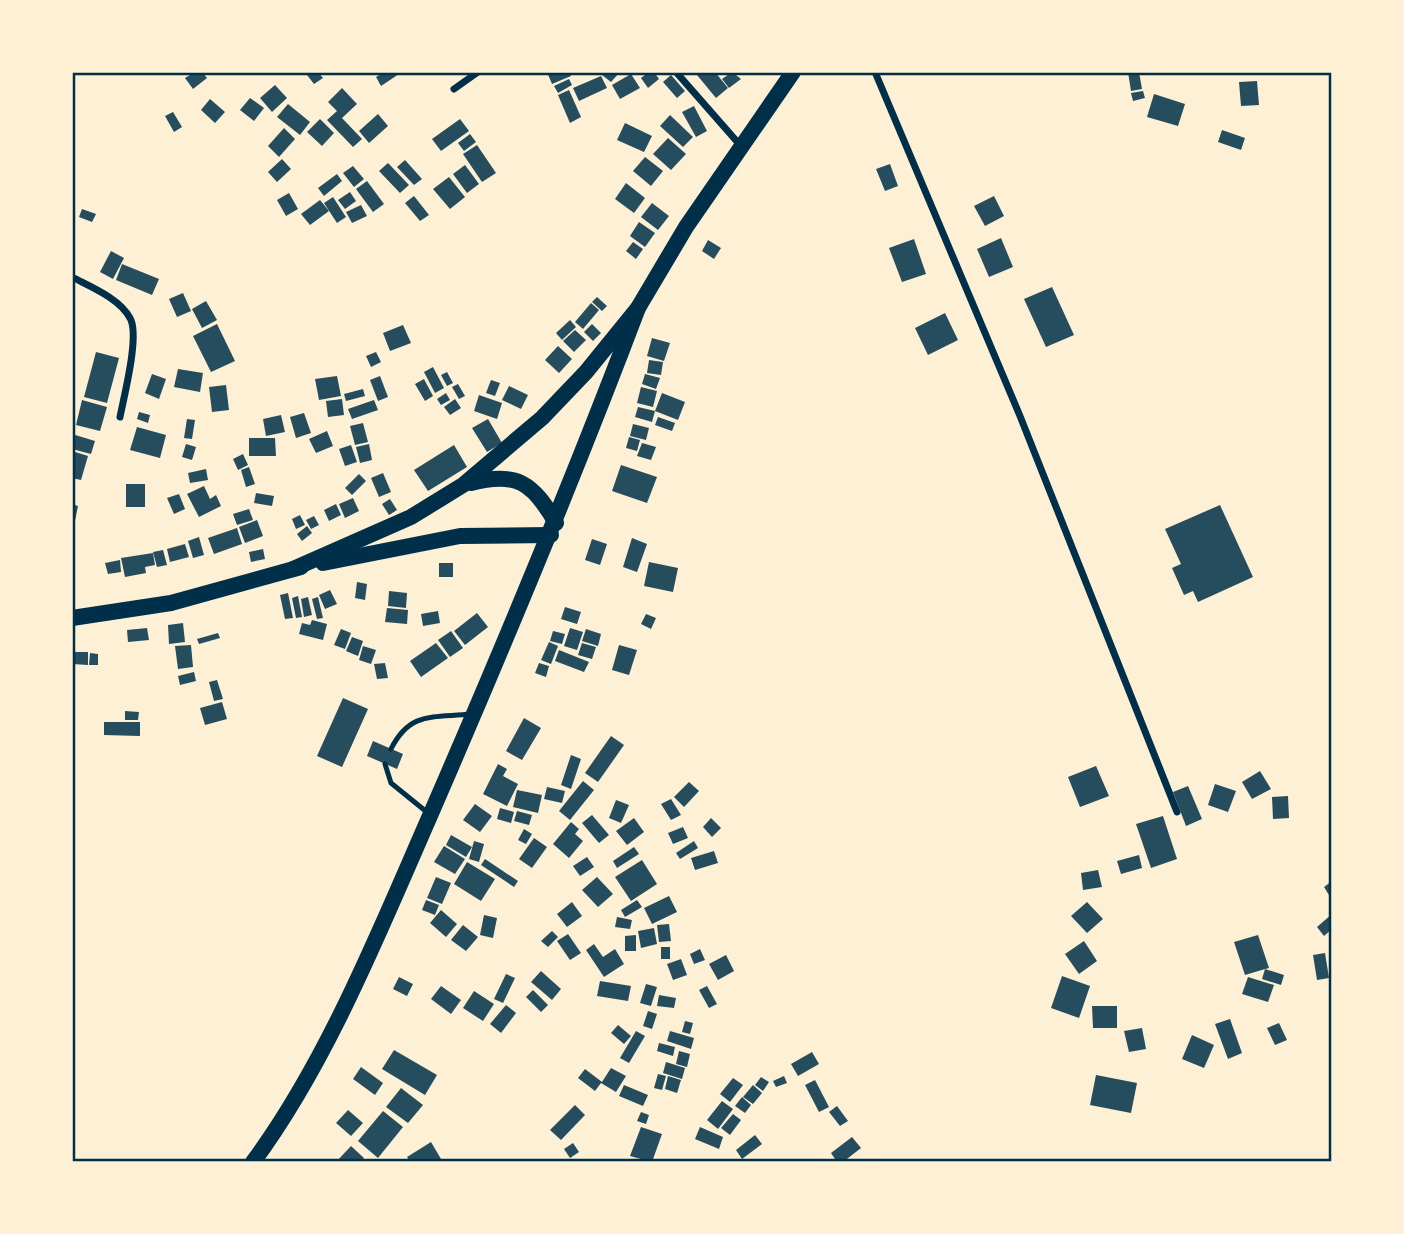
<svg xmlns="http://www.w3.org/2000/svg" width="1404" height="1234" font-family="'Noto Sans',sans-serif">
  <style>
    .building { fill: #264d5e }
    .lines { fill: none; stroke-linecap: round; stroke-linejoin: round }
    .service { stroke: #003049; stroke-width: 5 }
    .minor { stroke: #003049; stroke-width: 7 }
    .primary { stroke: #003049; stroke-width: 16 }
    .neatline { fill: none; stroke: #003049; stroke-width: 2.5 }
  </style>
  <rect width="100%" height="100%" fill="#fdf0d5"/>
  <g class="building">
    <polygon points="195,72 202,72 207,78 193,89 185,78"/>
    <polygon points="311,72 318,72 323,78 314,84 307,75"/>
    <polygon points="384,72 397,72 399,74 381,86 376,77"/>
    <polygon points="547,72 569,72 571,76 552,84"/>
    <polygon points="605,72 620,72 611,82 602,75"/>
    <polygon points="649,72 654,72 659,79 648,88 641,78"/>
    <polygon points="701,72 715,72 728,88 716,98 697,75"/>
    <polygon points="732,72 741,79 729,88 722,79"/>
    <polygon points="1128,72 1139,72 1142,89 1131,91"/>
    <polygon points="631,74 640,88 620,99 612,85"/>
    <polygon points="671,75 685,91 677,98 663,82"/>
    <polygon points="601,76 607,88 579,101 573,88"/>
    <polygon points="569,79 572,85 558,93 554,86"/>
    <polygon points="1257,81 1259,105 1241,106 1239,82"/>
    <polygon points="275,85 287,98 272,112 260,98"/>
    <polygon points="342,88 357,104 342,118 362,139 353,147 327,120 337,111 328,102"/>
    <polygon points="569,90 581,117 570,123 558,95"/>
    <polygon points="1143,91 1145,98 1133,101 1131,93"/>
    <polygon points="1154,94 1185,104 1178,126 1147,117"/>
    <polygon points="250,98 264,108 254,121 240,110"/>
    <polygon points="210,99 225,112 215,123 201,110"/>
    <polygon points="288,104 310,122 300,135 277,117"/>
    <polygon points="694,106 707,131 696,137 682,112"/>
    <polygon points="173,112 182,127 174,132 165,116"/>
    <polygon points="378,114 388,126 369,143 359,131"/>
    <polygon points="670,115 693,137 683,147 660,126"/>
    <polygon points="320,119 334,133 322,146 307,132"/>
    <polygon points="460,119 469,131 441,151 432,139"/>
    <polygon points="625,123 652,136 644,152 617,140"/>
    <polygon points="284,128 295,139 279,157 268,146"/>
    <polygon points="1222,130 1245,138 1241,150 1218,142"/>
    <polygon points="470,134 476,142 464,151 458,143"/>
    <polygon points="668,138 686,154 671,170 653,154"/>
    <polygon points="477,145 496,173 482,182 463,154"/>
    <polygon points="645,157 663,171 651,186 633,171"/>
    <polygon points="282,159 291,169 277,182 268,172"/>
    <polygon points="405,160 422,179 414,185 397,167"/>
    <polygon points="388,163 409,185 400,193 379,171"/>
    <polygon points="890,164 898,186 885,191 876,169"/>
    <polygon points="465,165 479,184 467,193 453,174"/>
    <polygon points="353,166 364,179 354,187 343,173"/>
    <polygon points="337,174 342,181 324,196 318,188"/>
    <polygon points="449,177 465,197 450,209 433,189"/>
    <polygon points="367,181 384,204 373,212 356,189"/>
    <polygon points="626,183 645,198 634,213 615,199"/>
    <polygon points="350,192 356,201 345,209 338,200"/>
    <polygon points="289,193 298,209 286,216 277,200"/>
    <polygon points="414,196 429,215 420,221 405,203"/>
    <polygon points="994,196 1004,216 985,226 974,206"/>
    <polygon points="333,197 346,217 337,223 324,203"/>
    <polygon points="320,200 329,211 310,225 301,214"/>
    <polygon points="652,203 669,216 658,230 641,217"/>
    <polygon points="361,205 367,216 352,223 346,212"/>
    <polygon points="82,209 96,214 92,222 79,217"/>
    <polygon points="639,222 655,233 645,247 630,236"/>
    <polygon points="1001,238 1013,267 989,277 977,249"/>
    <polygon points="914,239 926,274 902,282 889,248"/>
    <polygon points="708,240 721,248 714,259 702,251"/>
    <polygon points="633,242 643,249 636,259 626,251"/>
    <polygon points="111,251 124,258 113,279 100,272"/>
    <polygon points="122,264 159,279 152,295 116,280"/>
    <polygon points="1052,287 1074,335 1046,347 1024,299"/>
    <polygon points="183,293 191,311 177,317 169,299"/>
    <polygon points="597,297 607,306 602,311 592,302"/>
    <polygon points="206,301 217,320 202,328 192,309"/>
    <polygon points="591,303 599,310 583,329 575,322"/>
    <polygon points="945,313 958,340 928,355 915,328"/>
    <polygon points="570,320 576,327 562,340 556,333"/>
    <polygon points="217,324 235,361 211,372 193,336"/>
    <polygon points="592,324 601,333 593,341 584,332"/>
    <polygon points="403,325 411,343 390,351 383,333"/>
    <polygon points="575,330 586,340 574,352 563,341"/>
    <polygon points="652,338 670,343 664,361 647,356"/>
    <polygon points="558,346 572,359 559,373 545,360"/>
    <polygon points="96,352 119,358 107,403 84,397"/>
    <polygon points="376,352 381,362 371,367 366,356"/>
    <polygon points="649,360 663,362 661,375 647,373"/>
    <polygon points="433,367 444,388 435,393 424,372"/>
    <polygon points="178,369 203,373 200,392 174,387"/>
    <polygon points="447,372 453,383 447,386 441,375"/>
    <polygon points="152,374 166,379 159,399 145,393"/>
    <polygon points="645,374 660,378 656,389 642,384"/>
    <polygon points="337,376 341,396 319,400 315,379"/>
    <polygon points="380,376 388,397 378,401 370,380"/>
    <polygon points="424,379 433,396 425,401 415,384"/>
    <polygon points="491,380 500,383 495,396 486,393"/>
    <polygon points="458,384 465,396 459,399 452,387"/>
    <polygon points="226,385 229,410 212,412 209,387"/>
    <polygon points="509,386 528,395 521,409 502,400"/>
    <polygon points="641,387 657,391 653,407 637,403"/>
    <polygon points="363,389 365,396 346,401 344,394"/>
    <polygon points="446,393 450,400 441,405 437,399"/>
    <polygon points="662,393 685,402 678,420 655,411"/>
    <polygon points="479,395 502,403 497,419 474,411"/>
    <polygon points="342,399 344,415 328,417 326,401"/>
    <polygon points="455,399 461,408 450,415 444,407"/>
    <polygon points="82,400 107,407 100,431 76,425"/>
    <polygon points="374,400 378,410 352,419 348,409"/>
    <polygon points="638,407 655,411 652,422 635,417"/>
    <polygon points="139,412 150,415 148,423 137,419"/>
    <polygon points="304,413 311,433 296,438 290,417"/>
    <polygon points="281,415 285,432 266,436 263,419"/>
    <polygon points="658,417 675,423 672,431 655,425"/>
    <polygon points="187,419 195,420 192,439 184,438"/>
    <polygon points="488,419 502,443 487,452 472,428"/>
    <polygon points="363,423 368,442 355,445 350,426"/>
    <polygon points="633,424 649,428 646,440 630,436"/>
    <polygon points="137,427 166,435 160,458 130,450"/>
    <polygon points="327,431 333,446 316,453 309,439"/>
    <polygon points="72,434 95,441 91,454 72,449"/>
    <polygon points="629,437 640,440 637,451 626,448"/>
    <polygon points="249,438 275,438 276,456 249,456"/>
    <polygon points="642,443 656,447 651,460 637,456"/>
    <polygon points="186,444 196,447 192,460 182,457"/>
    <polygon points="369,444 372,460 360,463 356,447"/>
    <polygon points="351,445 357,462 345,466 339,449"/>
    <polygon points="454,445 467,467 428,491 414,470"/>
    <polygon points="72,451 88,456 81,480 72,478"/>
    <polygon points="243,454 248,465 238,470 233,459"/>
    <polygon points="621,465 657,477 647,503 612,491"/>
    <polygon points="249,467 255,484 246,487 241,470"/>
    <polygon points="206,469 208,480 190,483 188,473"/>
    <polygon points="383,473 391,492 379,497 371,478"/>
    <polygon points="359,474 366,481 352,495 345,488"/>
    <rect x="126" y="484" width="19" height="23"/>
    <polygon points="204,486 210,499 216,495 221,506 199,517 187,494"/>
    <polygon points="256,493 274,496 272,506 254,503"/>
    <polygon points="179,494 185,509 174,514 167,498"/>
    <polygon points="353,498 359,511 345,518 339,504"/>
    <polygon points="390,499 397,510 389,515 382,504"/>
    <polygon points="72,504 78,506 75,521 72,521"/>
    <polygon points="336,504 341,515 329,521 324,510"/>
    <polygon points="1220,505 1253,577 1198,602 1193,591 1184,595 1172,568 1181,564 1165,529"/>
    <polygon points="249,509 253,520 237,525 233,514"/>
    <polygon points="300,515 305,525 296,529 292,519"/>
    <polygon points="314,516 319,525 311,529 306,520"/>
    <polygon points="257,520 263,536 245,543 239,527"/>
    <polygon points="307,526 312,533 302,541 297,534"/>
    <polygon points="237,528 242,544 214,554 208,538"/>
    <polygon points="199,537 204,555 193,558 188,541"/>
    <polygon points="632,538 647,544 637,572 623,567"/>
    <polygon points="592,539 607,544 600,565 585,560"/>
    <polygon points="185,544 189,557 170,562 167,549"/>
    <polygon points="263,549 265,559 251,562 249,552"/>
    <polygon points="163,550 167,565 157,567 153,552"/>
    <polygon points="153,553 155,565 145,567 146,573 125,577 121,558"/>
    <polygon points="120,560 121,572 108,574 105,563"/>
    <polygon points="649,562 678,568 673,592 644,586"/>
    <rect x="439" y="563" width="14" height="14"/>
    <polygon points="357,582 367,584 365,600 355,598"/>
    <polygon points="330,590 337,604 325,609 319,595"/>
    <polygon points="389,591 407,593 406,608 388,606"/>
    <polygon points="288,593 293,618 285,619 280,595"/>
    <polygon points="298,596 302,617 296,618 292,598"/>
    <polygon points="308,597 312,615 304,617 301,599"/>
    <polygon points="318,597 323,618 317,619 312,599"/>
    <polygon points="565,607 581,612 577,624 561,619"/>
    <polygon points="387,608 408,610 407,624 385,622"/>
    <polygon points="438,611 440,623 423,626 421,614"/>
    <polygon points="477,613 488,627 465,645 454,631"/>
    <polygon points="646,614 656,618 651,629 641,624"/>
    <polygon points="312,620 327,624 323,640 299,634 302,623 310,625"/>
    <polygon points="183,623 185,642 169,644 168,625"/>
    <polygon points="147,628 149,640 128,642 127,630"/>
    <polygon points="570,628 583,632 577,650 564,646"/>
    <polygon points="341,629 351,633 345,649 334,645"/>
    <polygon points="586,629 601,634 598,646 582,641"/>
    <polygon points="451,631 463,648 450,657 438,640"/>
    <polygon points="553,631 565,634 562,644 550,641"/>
    <polygon points="218,633 220,638 199,644 197,639"/>
    <polygon points="352,637 363,641 358,656 346,651"/>
    <polygon points="549,642 558,646 551,664 541,660"/>
    <polygon points="436,643 448,658 421,677 410,661"/>
    <polygon points="582,643 596,647 592,659 578,655"/>
    <polygon points="191,645 193,667 178,669 175,646"/>
    <polygon points="619,645 637,650 629,675 612,670"/>
    <polygon points="363,646 376,650 371,664 359,660"/>
    <polygon points="559,650 589,662 584,672 555,661"/>
    <polygon points="72,652 88,652 88,665 72,664"/>
    <polygon points="90,653 98,654 98,665 89,665"/>
    <polygon points="385,663 388,678 377,679 374,664"/>
    <polygon points="539,663 549,666 546,677 535,673"/>
    <polygon points="194,672 196,681 180,685 178,676"/>
    <polygon points="217,680 223,699 214,701 209,682"/>
    <polygon points="343,698 368,709 342,767 317,756"/>
    <polygon points="222,702 227,719 205,725 200,708"/>
    <polygon points="125,711 139,712 138,720 125,720"/>
    <polygon points="524,718 541,728 522,760 506,751"/>
    <polygon points="104,722 140,722 140,736 104,735"/>
    <polygon points="611,736 624,745 598,782 585,773"/>
    <polygon points="373,741 403,754 397,769 367,756"/>
    <polygon points="571,755 581,759 571,789 561,785"/>
    <polygon points="498,764 507,769 503,776 518,784 507,806 483,794"/>
    <polygon points="1096,766 1109,796 1080,807 1068,777"/>
    <polygon points="1260,771 1271,789 1252,799 1242,782"/>
    <polygon points="583,781 594,790 570,820 559,811"/>
    <polygon points="689,782 699,791 684,807 674,797"/>
    <polygon points="1215,784 1236,791 1228,812 1208,805"/>
    <polygon points="1188,786 1202,819 1186,826 1173,792"/>
    <polygon points="547,787 565,791 562,803 544,799"/>
    <polygon points="517,790 542,795 538,813 513,807"/>
    <polygon points="1288,796 1289,818 1273,819 1272,797"/>
    <polygon points="671,799 681,815 671,820 661,804"/>
    <polygon points="616,800 629,805 621,823 609,818"/>
    <polygon points="475,804 492,816 480,832 463,820"/>
    <polygon points="500,808 514,812 511,823 497,819"/>
    <polygon points="517,811 532,815 529,825 514,821"/>
    <polygon points="592,815 609,835 599,843 582,823"/>
    <polygon points="1163,816 1177,859 1151,868 1136,824"/>
    <polygon points="634,818 644,832 627,845 616,831"/>
    <polygon points="711,818 721,828 712,837 703,827"/>
    <polygon points="571,822 579,829 575,834 583,841 569,858 553,844"/>
    <polygon points="683,827 688,838 673,844 668,833"/>
    <polygon points="524,829 532,834 526,844 518,840"/>
    <polygon points="451,835 472,847 466,857 446,845"/>
    <polygon points="534,838 547,847 532,868 519,859"/>
    <polygon points="474,841 484,844 479,862 469,859"/>
    <polygon points="694,841 698,848 680,859 676,853"/>
    <polygon points="444,846 465,859 455,874 434,862"/>
    <polygon points="634,847 639,854 617,868 613,861"/>
    <polygon points="714,851 718,863 695,870 691,858"/>
    <polygon points="1139,855 1142,868 1121,874 1117,861"/>
    <polygon points="587,857 594,867 580,876 573,866"/>
    <polygon points="485,859 518,881 514,887 481,865"/>
    <polygon points="642,860 657,884 631,901 615,877"/>
    <polygon points="467,862 495,879 481,901 454,884"/>
    <polygon points="1098,870 1102,887 1083,890 1081,873"/>
    <polygon points="436,877 451,883 442,904 427,898"/>
    <polygon points="597,877 613,894 598,907 582,890"/>
    <polygon points="1332,881 1332,900 1324,887"/>
    <polygon points="669,896 677,912 652,924 644,908"/>
    <polygon points="426,900 439,905 435,915 422,910"/>
    <polygon points="637,900 642,907 625,917 621,910"/>
    <polygon points="572,902 582,916 567,927 557,914"/>
    <polygon points="1087,902 1103,919 1087,933 1071,916"/>
    <polygon points="441,910 457,924 446,937 430,923"/>
    <polygon points="1332,914 1332,929 1324,936 1317,927"/>
    <polygon points="484,915 497,918 493,938 480,935"/>
    <polygon points="617,917 632,920 630,929 615,927"/>
    <polygon points="669,924 671,941 659,942 657,925"/>
    <polygon points="463,925 478,937 466,951 451,940"/>
    <polygon points="654,928 657,944 641,948 638,931"/>
    <polygon points="552,931 558,937 548,947 541,941"/>
    <polygon points="568,934 581,953 570,960 557,941"/>
    <polygon points="636,935 636,951 625,951 625,936"/>
    <polygon points="1258,935 1269,968 1265,969 1284,975 1281,985 1262,979 1265,969 1245,975 1234,942"/>
    <polygon points="1084,941 1097,961 1079,974 1065,954"/>
    <polygon points="594,944 603,957 615,949 624,964 604,977 586,950"/>
    <rect x="661" y="947" width="9" height="12"/>
    <polygon points="700,949 705,960 694,964 690,954"/>
    <polygon points="1325,953 1329,978 1317,980 1313,955"/>
    <polygon points="726,955 734,971 718,980 709,964"/>
    <polygon points="681,959 687,975 673,980 667,964"/>
    <polygon points="541,971 561,989 552,1000 531,982"/>
    <polygon points="506,974 515,978 503,1003 494,999"/>
    <polygon points="1062,976 1090,986 1079,1018 1051,1008"/>
    <polygon points="399,977 413,984 407,996 393,989"/>
    <polygon points="1248,977 1274,985 1268,1002 1242,994"/>
    <polygon points="600,981 631,986 628,1001 597,996"/>
    <polygon points="646,984 657,987 651,1006 640,1003"/>
    <polygon points="441,986 461,1000 451,1014 431,999"/>
    <polygon points="707,986 717,1004 709,1008 699,990"/>
    <polygon points="533,990 548,1005 541,1012 526,997"/>
    <polygon points="474,991 494,1004 483,1021 463,1008"/>
    <polygon points="659,995 676,998 674,1008 657,1006"/>
    <polygon points="506,1005 516,1013 501,1033 490,1024"/>
    <polygon points="1092,1006 1117,1006 1117,1028 1093,1028"/>
    <polygon points="648,1011 657,1014 652,1029 643,1026"/>
    <polygon points="1230,1019 1242,1053 1228,1059 1215,1024"/>
    <polygon points="685,1021 693,1023 690,1034 682,1032"/>
    <polygon points="1279,1023 1287,1040 1275,1045 1267,1028"/>
    <polygon points="618,1025 631,1036 624,1044 611,1033"/>
    <polygon points="1142,1028 1146,1049 1129,1052 1124,1031"/>
    <polygon points="636,1031 645,1036 629,1063 620,1058"/>
    <polygon points="670,1031 694,1038 691,1049 667,1041"/>
    <polygon points="1192,1035 1214,1045 1204,1068 1182,1059"/>
    <polygon points="659,1043 675,1047 673,1056 657,1051"/>
    <polygon points="394,1050 437,1075 425,1095 382,1069"/>
    <polygon points="679,1051 690,1054 687,1067 676,1064"/>
    <polygon points="812,1052 819,1064 798,1076 791,1064"/>
    <polygon points="666,1062 685,1068 682,1079 663,1073"/>
    <polygon points="361,1067 383,1083 375,1095 353,1079"/>
    <polygon points="611,1068 626,1076 616,1092 601,1083 595,1091 578,1078 585,1069 602,1082"/>
    <polygon points="658,1074 666,1076 662,1090 654,1088"/>
    <polygon points="1096,1075 1137,1083 1131,1113 1090,1105"/>
    <polygon points="668,1076 681,1080 677,1093 665,1089"/>
    <polygon points="784,1076 787,1083 776,1087 773,1081"/>
    <polygon points="761,1077 769,1082 763,1091 755,1085"/>
    <polygon points="733,1078 743,1085 730,1102 720,1094"/>
    <polygon points="815,1080 829,1107 819,1112 805,1085"/>
    <polygon points="624,1085 648,1095 643,1106 619,1096"/>
    <polygon points="753,1085 762,1093 753,1104 743,1097"/>
    <polygon points="401,1088 423,1105 408,1123 386,1107"/>
    <polygon points="742,1097 751,1105 745,1113 735,1106"/>
    <polygon points="722,1101 733,1109 718,1129 707,1120"/>
    <polygon points="575,1105 585,1115 561,1140 550,1130"/>
    <polygon points="837,1106 848,1121 840,1126 829,1112"/>
    <polygon points="348,1110 363,1123 351,1136 336,1123"/>
    <polygon points="383,1111 403,1127 378,1158 358,1141"/>
    <polygon points="641,1112 649,1115 646,1124 637,1121"/>
    <polygon points="733,1114 741,1120 730,1135 721,1128"/>
    <polygon points="641,1127 662,1134 652,1162 630,1156"/>
    <polygon points="700,1127 723,1137 719,1149 695,1139"/>
    <polygon points="755,1135 762,1144 742,1159 736,1150"/>
    <polygon points="852,1137 861,1148 843,1162 837,1162 831,1153"/>
    <polygon points="431,1142 441,1159 436,1162 410,1162 407,1157"/>
    <polygon points="573,1143 579,1152 570,1158 564,1149"/>
    <polygon points="351,1146 364,1158 360,1162 336,1162"/>
  </g>
  <g class="lines">
    <g class="service">
      <path d="M 391,749 C 410,711 433,718 471,714"/>
      <polyline points="385,764 391,783 428,813"/>
    </g>
    <g class="minor">
      <polyline points="676,72 740,145"/>
      <polyline points="875,72 1020,416 1177,812"/>
      <polyline points="454,89 478,72"/>
      <path d="M 72,277 C 91,287 119,298 130,318 C 140,335 124,396 120,417"/>
    </g>
    <g class="primary">
      <path d="M 471,483 C 517,471 533,483 556,523"/>
      <polyline points="323,563 460,536 551,535"/>
      <polyline points="293,569 411,517 463,485 542,418 586,372 638,308 686,227 793,72"/>
      <polyline points="72,618 171,603 301,567"/>
      <path d="M 253,1162 C 327,1062 379,932 429,818 C 502,650 573,480 638,308"/>
    </g>
  </g>
  <rect width="1404" height="1234" fill="none" stroke="#fdf0d5" stroke-width="147"/>
  <rect x="74" y="74" width="1256" height="1086" class="neatline"/>
</svg>
